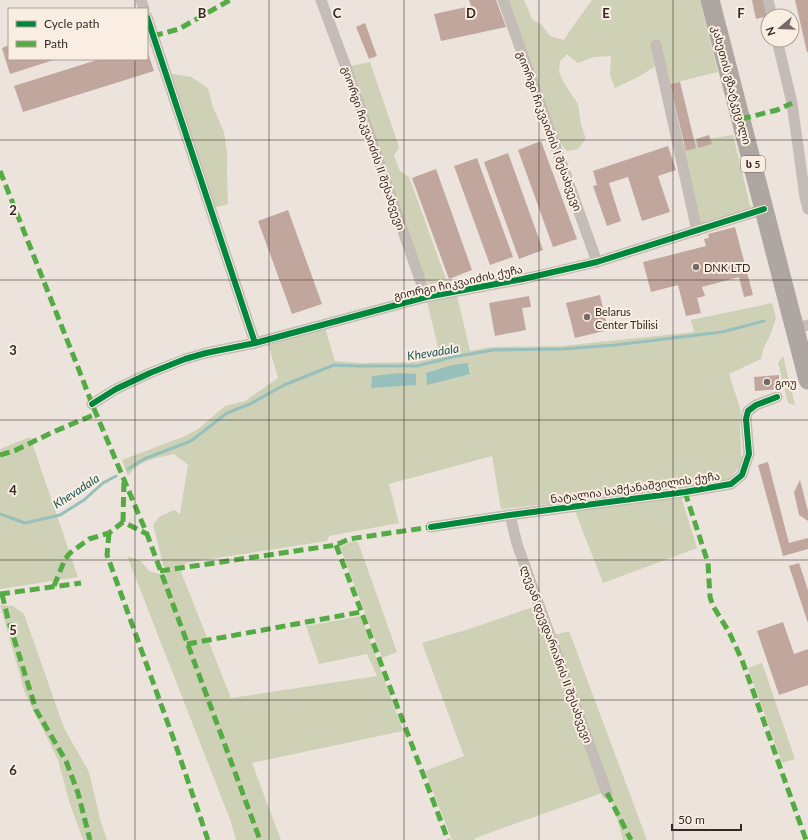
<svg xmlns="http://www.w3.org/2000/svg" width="808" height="840" font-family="Lato,'Noto Sans Georgian',sans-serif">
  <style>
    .green { fill: #ced1b5; fill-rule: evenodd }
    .water { fill: #97c0bd }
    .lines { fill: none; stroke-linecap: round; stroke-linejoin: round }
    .stream { stroke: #97c0bd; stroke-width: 3 }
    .building { fill: #c1a69d }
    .minor { stroke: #c4bcb6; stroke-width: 11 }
    .trunk { stroke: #aea6a0; stroke-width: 19 }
    .quiet { stroke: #54ab44; stroke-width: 5; stroke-dasharray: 10 5; stroke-linecap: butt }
    .cycleway-casing { stroke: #faeee2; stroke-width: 8 }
    .cycleway { stroke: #00873e; stroke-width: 6 }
    .grid { fill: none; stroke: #352925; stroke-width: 1; stroke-opacity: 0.55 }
    .poi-dot { fill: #756a65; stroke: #faeee2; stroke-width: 1.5 }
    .labels { text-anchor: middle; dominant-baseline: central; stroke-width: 4; stroke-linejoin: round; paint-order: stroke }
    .shield { fill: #faeee2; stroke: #70645e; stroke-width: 1 }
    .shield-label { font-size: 10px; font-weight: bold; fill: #352925 }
    .street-label { font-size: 11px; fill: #352925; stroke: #faeee2 }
    .poi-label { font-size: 11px; fill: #352925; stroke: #faeee2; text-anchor: start }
    .water-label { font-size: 12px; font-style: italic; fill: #185859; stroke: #faeee2 }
    .grid-label { font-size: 13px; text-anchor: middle; font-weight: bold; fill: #352925; stroke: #faeee2; stroke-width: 4; stroke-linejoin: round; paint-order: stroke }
  </style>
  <rect width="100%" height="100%" fill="#ece4dc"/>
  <g class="green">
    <polygon points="503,0 524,0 532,19 542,25 550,36 564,40 571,29 592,0 700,0 718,72 665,85 660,63 640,76 615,88 610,75 611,56 594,57 578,63 567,54 560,61 559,72 564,83 578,104 581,124 586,139 578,149 567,151 550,131"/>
    <polygon points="370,62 399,147 394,156 400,171 409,177 446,279 429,285 407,241 346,67"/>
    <polygon points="166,73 191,77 208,88 213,107 224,132 227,152 227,169 228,204 211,209"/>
    <polygon points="733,135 752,213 697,231 678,144"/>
    <path d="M 456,291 L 470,351 L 490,347 L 562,346 L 694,332 L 691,320 L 772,303 L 776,318 L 769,338 L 764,347 L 761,359 L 729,374 L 741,411 L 740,426 L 742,464 L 729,479 L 655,493 L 501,509 L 492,456 L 389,484 L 399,523 L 329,536 L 327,541 L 185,563 L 181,572 L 231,698 L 377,676 L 367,654 L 319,664 L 306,626 L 361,616 L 403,731 L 252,763 L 281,840 L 236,840 L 231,822 L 127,556 L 141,561 L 149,571 L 166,576 L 153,525 L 159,517 L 174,510 L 180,514 L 188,465 L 174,454 C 155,458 140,460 128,476 L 122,460 L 185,436 L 198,429 L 225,406 L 245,401 L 278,378 L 267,340 L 324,324 L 335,361 L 361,363 L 415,362 L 440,356 L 426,297 ZM 469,364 L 470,374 L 427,384 Z"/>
    <polygon points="783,356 795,405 788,403 778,363"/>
    <polygon points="30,437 78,577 0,589 0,449"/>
    <polygon points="681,496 697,548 603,583 575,511"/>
    <polygon points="353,541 358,542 397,652 382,658 340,547"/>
    <polygon points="0,605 13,606 24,614 64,728 89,772 100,819 107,840 83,840 69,801 58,760 25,693"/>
    <polygon points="536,606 602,793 475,838 475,840 452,840 425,771 464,756 422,643 469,629"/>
    <polygon points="569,631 647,840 623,840 610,794 554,635"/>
    <polygon points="762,663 795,759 782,763 748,668"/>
  </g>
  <g class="water">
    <polygon points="468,363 470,374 427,385 426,373 452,365"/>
    <polygon points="400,373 416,374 416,385 371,388 372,376"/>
  </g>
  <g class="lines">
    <g class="stream">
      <polyline points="128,469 144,459 191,441 227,413 250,404 284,385 334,365 359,366 417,366 453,357 493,350 562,349 615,345 722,332 764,321"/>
      <polyline points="0,514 25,523 60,515 84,500 103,483 116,476"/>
    </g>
  </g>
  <g class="building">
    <polygon points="469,0 496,0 506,27 441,41 434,14 471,6"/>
    <polygon points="752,0 765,0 768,16 756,19"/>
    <polygon points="795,0 808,0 808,52 807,52"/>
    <polygon points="365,23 377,56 369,59 356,27"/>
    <polygon points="9,45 9,59 57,59 10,74 2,48"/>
    <polygon points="147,50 154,71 23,112 14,86 100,59 147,59"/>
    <polygon points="680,82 696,148 686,151 670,84"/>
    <polygon points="709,135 712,144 698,148 696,139"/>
    <polygon points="541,141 577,239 553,247 518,150"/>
    <polygon points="668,146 676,170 658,176 670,212 642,221 628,177 609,183 621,221 607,226 593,186 597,185 593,171"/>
    <polygon points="508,153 543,250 519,259 484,162"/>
    <polygon points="477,158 513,257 490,265 454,166"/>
    <polygon points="436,169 472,270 449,279 412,178"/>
    <polygon points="288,210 322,304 292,314 258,221"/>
    <polygon points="735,227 753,295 744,297 739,277 702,287 705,296 697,298 701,313 686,316 678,285 651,292 643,262 706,246 704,239 709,238 708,234"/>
    <polygon points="600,295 608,330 575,338 566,303"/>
    <polygon points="529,296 531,307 522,308 526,330 495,336 489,303"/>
    <polygon points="779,375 779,389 755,391 754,377"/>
    <polygon points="768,462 789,543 808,538 808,549 783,556 758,465"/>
    <polygon points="800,480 808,511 808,521 799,515 794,492"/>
    <polygon points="799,563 808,590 808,623 789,566"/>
    <polygon points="783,622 794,654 808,649 808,685 779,695 757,631"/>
  </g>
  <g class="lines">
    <g class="minor">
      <polyline points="141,0 144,9"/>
      <polyline points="321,0 346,67 426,297"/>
      <polyline points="503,0 597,262"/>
      <polyline points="768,0 772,16"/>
      <polyline points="147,17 255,343"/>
      <polyline points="777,40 792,103 805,197 808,209"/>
      <polyline points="656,45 697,231"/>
      <polyline points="795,328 808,325"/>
      <polyline points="92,404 116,389 150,373 185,359 206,353 255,343 426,297 523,279 597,262 764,209"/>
      <polyline points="510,515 517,544 607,793"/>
      <polyline points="431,527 510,515 685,492 731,484 742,475 749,454 746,419 748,411 756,405 777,397"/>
    </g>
    <polyline class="trunk" points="710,0 808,380"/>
    <g class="quiet">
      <polyline points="153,36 179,29 230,0"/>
      <polyline points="741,119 777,110 792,103"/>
      <polyline points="0,171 79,370 92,404 147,534 260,840"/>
      <polyline points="0,455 16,450 53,432 96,414"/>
      <polyline points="685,492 708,563 710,597 713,606 729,632 742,660 806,840"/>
      <polyline points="123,522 124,480"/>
      <polyline points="109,533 107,555 175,743 208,840"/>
      <polyline points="336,545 448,840"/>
      <polyline points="160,571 336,545 349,539 431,527"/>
      <polyline points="54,586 65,559 70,553 89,539 109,533 123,522 147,534"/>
      <polyline points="0,594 81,583"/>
      <polyline points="2,594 8,619 36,710 66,761 78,793 90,840"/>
      <polyline points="187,644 361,612"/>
      <polyline points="607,793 631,840"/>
    </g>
    <g class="cycleway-casing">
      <g id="cycleway">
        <polyline points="147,17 255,343"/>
        <polyline points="92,404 116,389 150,373 185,359 206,353 255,343 426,297 523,279 597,262 764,209"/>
        <polyline points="431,527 510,515 685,492 731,484 742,475 749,454 746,419 748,411 756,405 777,397"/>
      </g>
    </g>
    <use href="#cycleway" class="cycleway"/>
  </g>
  <path class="grid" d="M 135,0 L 135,9M 269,0 L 269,840M 404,0 L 404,840M 539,0 L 539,840M 673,0 L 673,840M 135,59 L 135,840M 0,140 L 808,140M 0,280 L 808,280M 0,420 L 808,420M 0,560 L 808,560M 0,700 L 808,700"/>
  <g class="poi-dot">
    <circle cx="696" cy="267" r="4"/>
    <circle cx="587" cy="317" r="4"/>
    <circle cx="767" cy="382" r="4"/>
  </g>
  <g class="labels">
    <rect class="shield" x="741" y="156" width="24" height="16" rx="3"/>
    <g class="shield-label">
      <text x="753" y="164">ს 5</text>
    </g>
    <g class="street-label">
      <text transform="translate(732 85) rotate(75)">კახეთის გზატკეცილი</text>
      <text transform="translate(550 131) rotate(70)">გიორგი ჩიკვაიძის I შესახვევი</text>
      <text transform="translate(374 148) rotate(71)">გიორგი ჩიკვაიძის II შესახვევი</text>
      <text transform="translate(458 282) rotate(-12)">გიორგი ჩიკვაიძის ქუჩა</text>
      <text transform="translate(635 487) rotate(-8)">ნატალია სამქანაშვილის ქუჩა</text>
      <text transform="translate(557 654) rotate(70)">ლევან დევდარიანის II შესახვევი</text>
    </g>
    <g class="poi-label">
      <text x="704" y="267">DNK LTD</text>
      <text x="595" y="311">Belarus<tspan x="595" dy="13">Center Tbilisi</tspan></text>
      <text x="775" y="382">გოუ</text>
    </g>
    <g class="water-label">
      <text transform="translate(433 352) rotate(-9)">Khevadala</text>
      <text transform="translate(76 491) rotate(-33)">Khevadala</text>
    </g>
  </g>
  <g class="grid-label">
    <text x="202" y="18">B</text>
    <text x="337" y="18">C</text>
    <text x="471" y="18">D</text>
    <text x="606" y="18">E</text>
    <text x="741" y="18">F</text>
    <text x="13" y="215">2</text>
    <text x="13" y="355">3</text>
    <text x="13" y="495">4</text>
    <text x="13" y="635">5</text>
    <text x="13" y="775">6</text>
  </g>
  <rect x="8" y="8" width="140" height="52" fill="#faeee2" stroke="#ab9f96"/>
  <rect x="16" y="21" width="20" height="6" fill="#00873e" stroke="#ab9f96"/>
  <text x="44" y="28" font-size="12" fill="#352925">Cycle path</text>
  <rect x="16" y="41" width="20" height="6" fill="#54ab44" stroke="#ab9f96"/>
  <text x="44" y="48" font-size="12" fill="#352925">Path</text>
  <g transform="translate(780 28) rotate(251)"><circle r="19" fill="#faeee2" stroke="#ab9f96"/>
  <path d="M0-3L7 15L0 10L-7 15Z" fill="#756a65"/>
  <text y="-6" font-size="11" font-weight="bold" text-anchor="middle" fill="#352925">N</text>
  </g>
  <path d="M672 824v6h69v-6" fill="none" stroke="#352925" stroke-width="2"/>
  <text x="678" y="824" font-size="12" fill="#352925" stroke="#faeee2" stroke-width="3" paint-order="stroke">50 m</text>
</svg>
